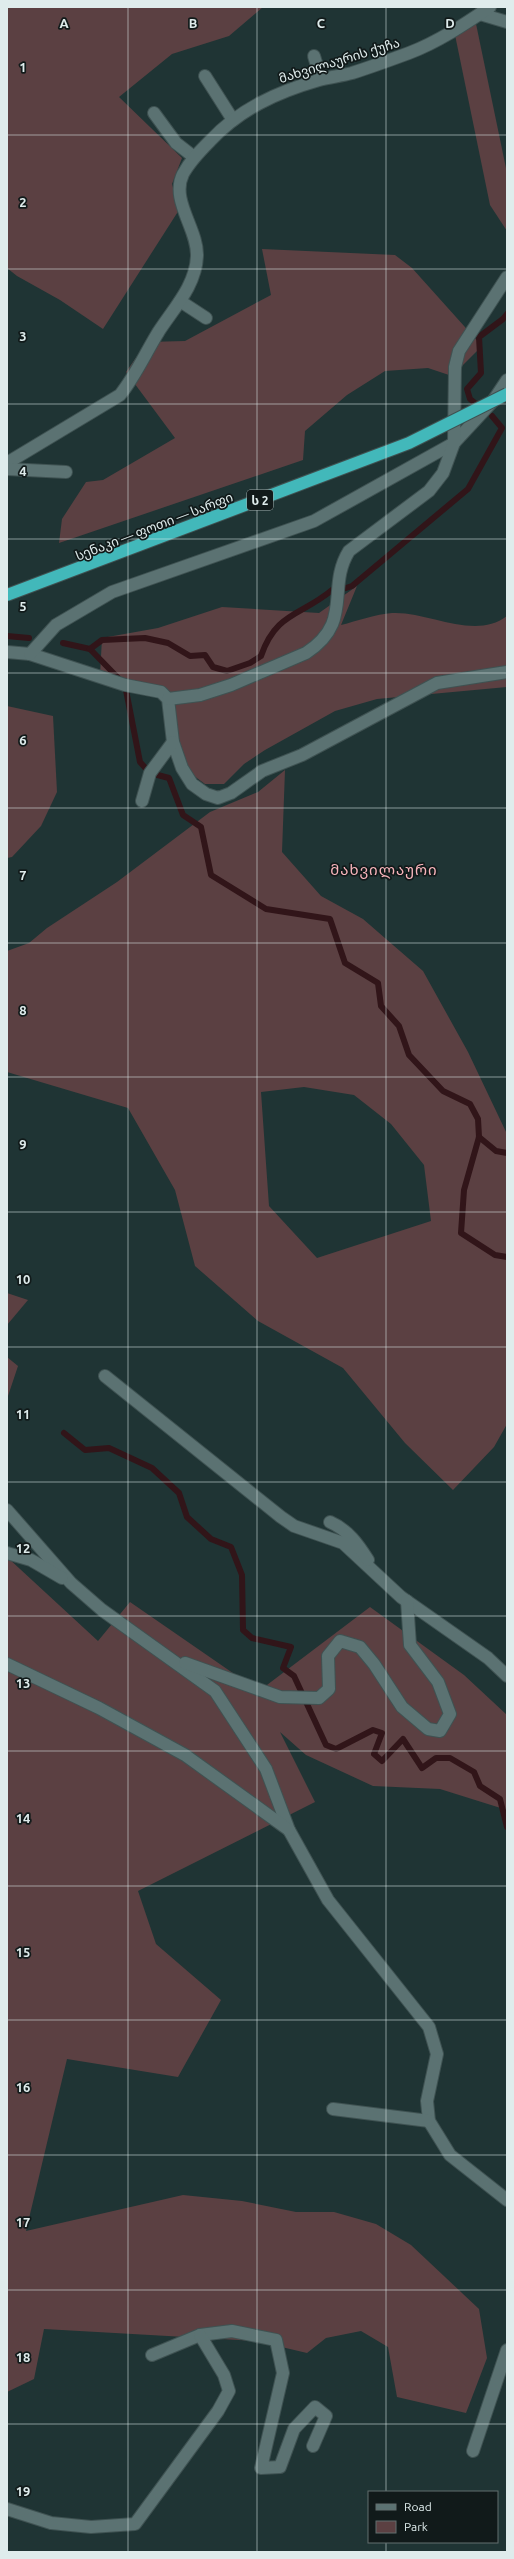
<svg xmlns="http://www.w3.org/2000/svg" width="514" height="2559" font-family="Ubuntu,'Noto Sans Georgian',sans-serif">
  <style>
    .green { fill: #5b4042; fill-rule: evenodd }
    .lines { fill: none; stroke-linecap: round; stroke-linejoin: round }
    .stream { stroke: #311519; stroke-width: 6 }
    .minor-casing { stroke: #3f5252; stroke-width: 14 }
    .minor { stroke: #5b7272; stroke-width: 12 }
    .highway-bridge-casing { stroke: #3f5252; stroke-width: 14; stroke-linecap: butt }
    .highway-bridge { stroke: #42b8ba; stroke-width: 12 }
    .grid { fill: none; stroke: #dfecec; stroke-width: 1; stroke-opacity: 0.55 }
    .labels { text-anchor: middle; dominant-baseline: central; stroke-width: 3.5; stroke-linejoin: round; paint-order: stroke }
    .shield { fill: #111a1a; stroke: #a1adad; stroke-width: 1 }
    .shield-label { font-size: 12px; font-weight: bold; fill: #dfecec }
    .street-label { font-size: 13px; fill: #dfecec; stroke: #111a1a }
    .quarter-label { font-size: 15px; letter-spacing: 1px; fill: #f9b5bc; stroke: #111a1a }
    .grid-label { font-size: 13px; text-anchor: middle; font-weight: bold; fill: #dfecec; stroke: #111a1a; stroke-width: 3.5; stroke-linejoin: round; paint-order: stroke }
  </style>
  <rect width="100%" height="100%" fill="#1f3434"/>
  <g class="green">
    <polygon points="7,7 263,7 229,36 172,54 119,97 182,158 172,184 179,210 103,329 60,300 17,276 7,268"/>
    <polygon points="475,19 507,173 507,231 490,205 454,30"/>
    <polygon points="262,249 395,255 412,268 482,346 452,376 428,368 385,371 347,395 305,431 303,460 59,543 62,519 86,482 103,480 175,438 126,372 147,342 185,341 271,295"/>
    <path d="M 357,586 L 341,625 C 357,621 376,614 392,613 C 429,611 474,641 507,616 L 507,687 L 377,699 L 335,711 L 265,750 L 244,764 L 224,784 L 205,784 L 190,773 L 168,730 L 168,699 L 100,675 L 102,638 L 158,628 L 222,607 L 319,613 Z"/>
    <polygon points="7,706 53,716 57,792 41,826 12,857 7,858"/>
    <path d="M 285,770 L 282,852 L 321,896 L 363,919 L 423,971 L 468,1052 L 507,1134 L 507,1424 L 494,1447 L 453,1490 L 405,1443 L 343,1368 L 258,1321 L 195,1266 L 175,1190 L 128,1108 L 7,1072 L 7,951 L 29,943 L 47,928 L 117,882 L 210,812 L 258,792 ZM 304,1087 L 354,1095 L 391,1124 L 424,1165 L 431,1221 L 317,1258 L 269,1206 L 261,1092 Z"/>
    <polygon points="7,1293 28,1300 7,1325"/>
    <polygon points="7,1357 18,1366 7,1399"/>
    <polygon points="7,1557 98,1641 130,1602 259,1691 370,1607 464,1675 507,1715 507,1810 440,1789 373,1786 306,1755 280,1732 315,1802 138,1891 156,1944 221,2000 178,2077 67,2059 26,2231 183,2195 242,2201 296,2212 334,2212 376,2224 411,2245 479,2309 487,2358 466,2413 397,2397 388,2347 361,2331 326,2338 307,2353 256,2341 44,2329 34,2379 7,2392"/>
  </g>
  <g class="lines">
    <g class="stream">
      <polyline points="475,403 470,399 467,389 481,373 479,337 503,319 507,314"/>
      <polyline points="346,588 352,586 468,489 502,428 492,416"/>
      <polyline points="7,636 29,638"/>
      <polyline points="63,643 90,649 125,685 140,762 150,773 169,778 183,815 201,827 211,875 266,909 330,919 345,963 378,983 381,1006 399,1026 409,1055 443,1091 470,1104 478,1119 479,1137 464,1190 461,1233 495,1255 507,1257"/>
      <path d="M 90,649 L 102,640 L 145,638 L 168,643 L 190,656 L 205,655 L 213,667 L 227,671 L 250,663 L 261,656 C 276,612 301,616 332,590"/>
      <polyline points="479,1137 496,1151 507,1153"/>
      <polyline points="64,1433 85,1450 109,1448 152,1468 179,1493 187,1517 211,1539 231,1547 242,1575 243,1630 252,1638 291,1647 283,1668 294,1676 326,1745 336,1749 373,1730 382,1733 374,1754 382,1761 403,1739 422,1768 436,1758 450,1758 474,1772 480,1786 500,1799 507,1827"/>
    </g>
    <g class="minor-casing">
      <g id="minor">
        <polyline points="480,14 507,22"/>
        <polyline points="314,56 321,79"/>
        <polyline points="205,76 233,120"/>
        <polyline points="154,113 176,143 194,157"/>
        <polyline points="180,301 206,318"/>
        <path d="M 7,463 L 120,395 C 136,375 146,352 159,331 C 174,308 196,285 197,256 C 198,229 170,200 183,174 C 190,161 200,151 210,141 C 240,109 277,92 319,80 C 330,77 341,76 352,73 C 371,67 390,60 409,53 C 438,42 465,24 490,7"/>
        <polyline points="7,469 66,472"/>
        <polyline points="7,652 30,654 125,685 161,692 168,699 173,742 182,768 192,784 206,794 218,798 231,793 262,771 302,755 437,683 507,672"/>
        <polyline points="30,654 56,625 112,592 314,521 454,443 493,401 507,380"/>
        <path d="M 168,699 L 200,695 L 231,685 L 306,653 C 354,622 326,588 349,551 L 429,491 L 443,473 L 454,443 L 455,367 L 459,351 L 507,277"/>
        <polyline points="142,801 150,773 173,742"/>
        <polyline points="105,1376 281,1517 294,1526 343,1543 401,1597 488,1658 507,1676"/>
        <polyline points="7,1510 71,1583 102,1610 215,1691 266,1769 289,1830 328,1900 429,2027 437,2054 427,2101 429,2121 450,2155 507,2200"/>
        <path d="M 330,1522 C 348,1530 358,1544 368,1560"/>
        <polyline points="7,1553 31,1560 62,1578"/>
        <polyline points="185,1663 280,1697 319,1698 329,1689 328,1656 340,1641 360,1647 374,1664 402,1707 428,1729 440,1731 450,1714 438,1682 410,1645 407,1601"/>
        <polyline points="7,1664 99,1708 185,1755 289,1830"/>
        <polyline points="333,2109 429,2121"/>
        <polyline points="152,2355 200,2335 232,2331 276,2340 283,2373 261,2468 280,2467 294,2429 315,2407 326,2416 313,2446"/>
        <polyline points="473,2451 507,2350"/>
        <polyline points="7,2509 51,2523 91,2527 135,2524 218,2411 229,2391 224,2375 200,2335"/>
      </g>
    </g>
    <use href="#minor" class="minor"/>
    <g class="highway-bridge-casing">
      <polyline id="highway-bridge" points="7,595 409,443 507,394"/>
    </g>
    <use href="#highway-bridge" class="highway-bridge"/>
  </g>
  <path class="grid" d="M 128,7 L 128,2552M 257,7 L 257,2552M 386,7 L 386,2492M 7,135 L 507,135M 7,269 L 507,269M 7,404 L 507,404M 7,539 L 507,539M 7,673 L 507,673M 7,808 L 507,808M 7,943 L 507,943M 7,1077 L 507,1077M 7,1212 L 507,1212M 7,1347 L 507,1347M 7,1482 L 507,1482M 7,1616 L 507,1616M 7,1751 L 507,1751M 7,1886 L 507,1886M 7,2020 L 507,2020M 7,2155 L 507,2155M 7,2290 L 507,2290M 7,2424 L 507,2424M 386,2542 L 386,2552"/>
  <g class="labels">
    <rect class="shield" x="247" y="490" width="26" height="20" rx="3"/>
    <g class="shield-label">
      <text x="260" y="500">ს 2</text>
    </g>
    <g class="street-label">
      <text transform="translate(339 60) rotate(-17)">მახვილაურის ქუჩა</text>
      <text transform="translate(154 526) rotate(-21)">სენაკი — ფოთი — სარფი</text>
    </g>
    <g class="quarter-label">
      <text x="384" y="869">მახვილაური</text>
    </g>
  </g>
  <g class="grid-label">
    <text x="64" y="28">A</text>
    <text x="193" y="28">B</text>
    <text x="321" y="28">C</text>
    <text x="450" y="28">D</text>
    <text x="23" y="72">1</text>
    <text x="23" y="207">2</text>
    <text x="23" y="341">3</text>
    <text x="23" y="476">4</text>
    <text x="23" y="611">5</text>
    <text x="23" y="745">6</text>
    <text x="23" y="880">7</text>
    <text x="23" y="1015">8</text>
    <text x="23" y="1149">9</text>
    <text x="23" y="1284">10</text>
    <text x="23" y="1419">11</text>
    <text x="23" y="1553">12</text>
    <text x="23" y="1688">13</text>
    <text x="23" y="1823">14</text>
    <text x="23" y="1957">15</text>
    <text x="23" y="2092">16</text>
    <text x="23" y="2227">17</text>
    <text x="23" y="2362">18</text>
    <text x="23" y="2496">19</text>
  </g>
  <rect width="514" height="2559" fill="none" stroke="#dfecec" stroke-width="16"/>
  <rect x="368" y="2491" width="130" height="52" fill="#111a1a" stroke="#636e6e"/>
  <rect x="376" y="2504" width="20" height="6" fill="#5b7272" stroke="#636e6e"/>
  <text x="404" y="2511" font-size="12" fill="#dfecec">Road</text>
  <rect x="376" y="2521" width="20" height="12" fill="#5b4042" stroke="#636e6e"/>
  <text x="404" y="2531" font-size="12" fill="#dfecec">Park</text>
</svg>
